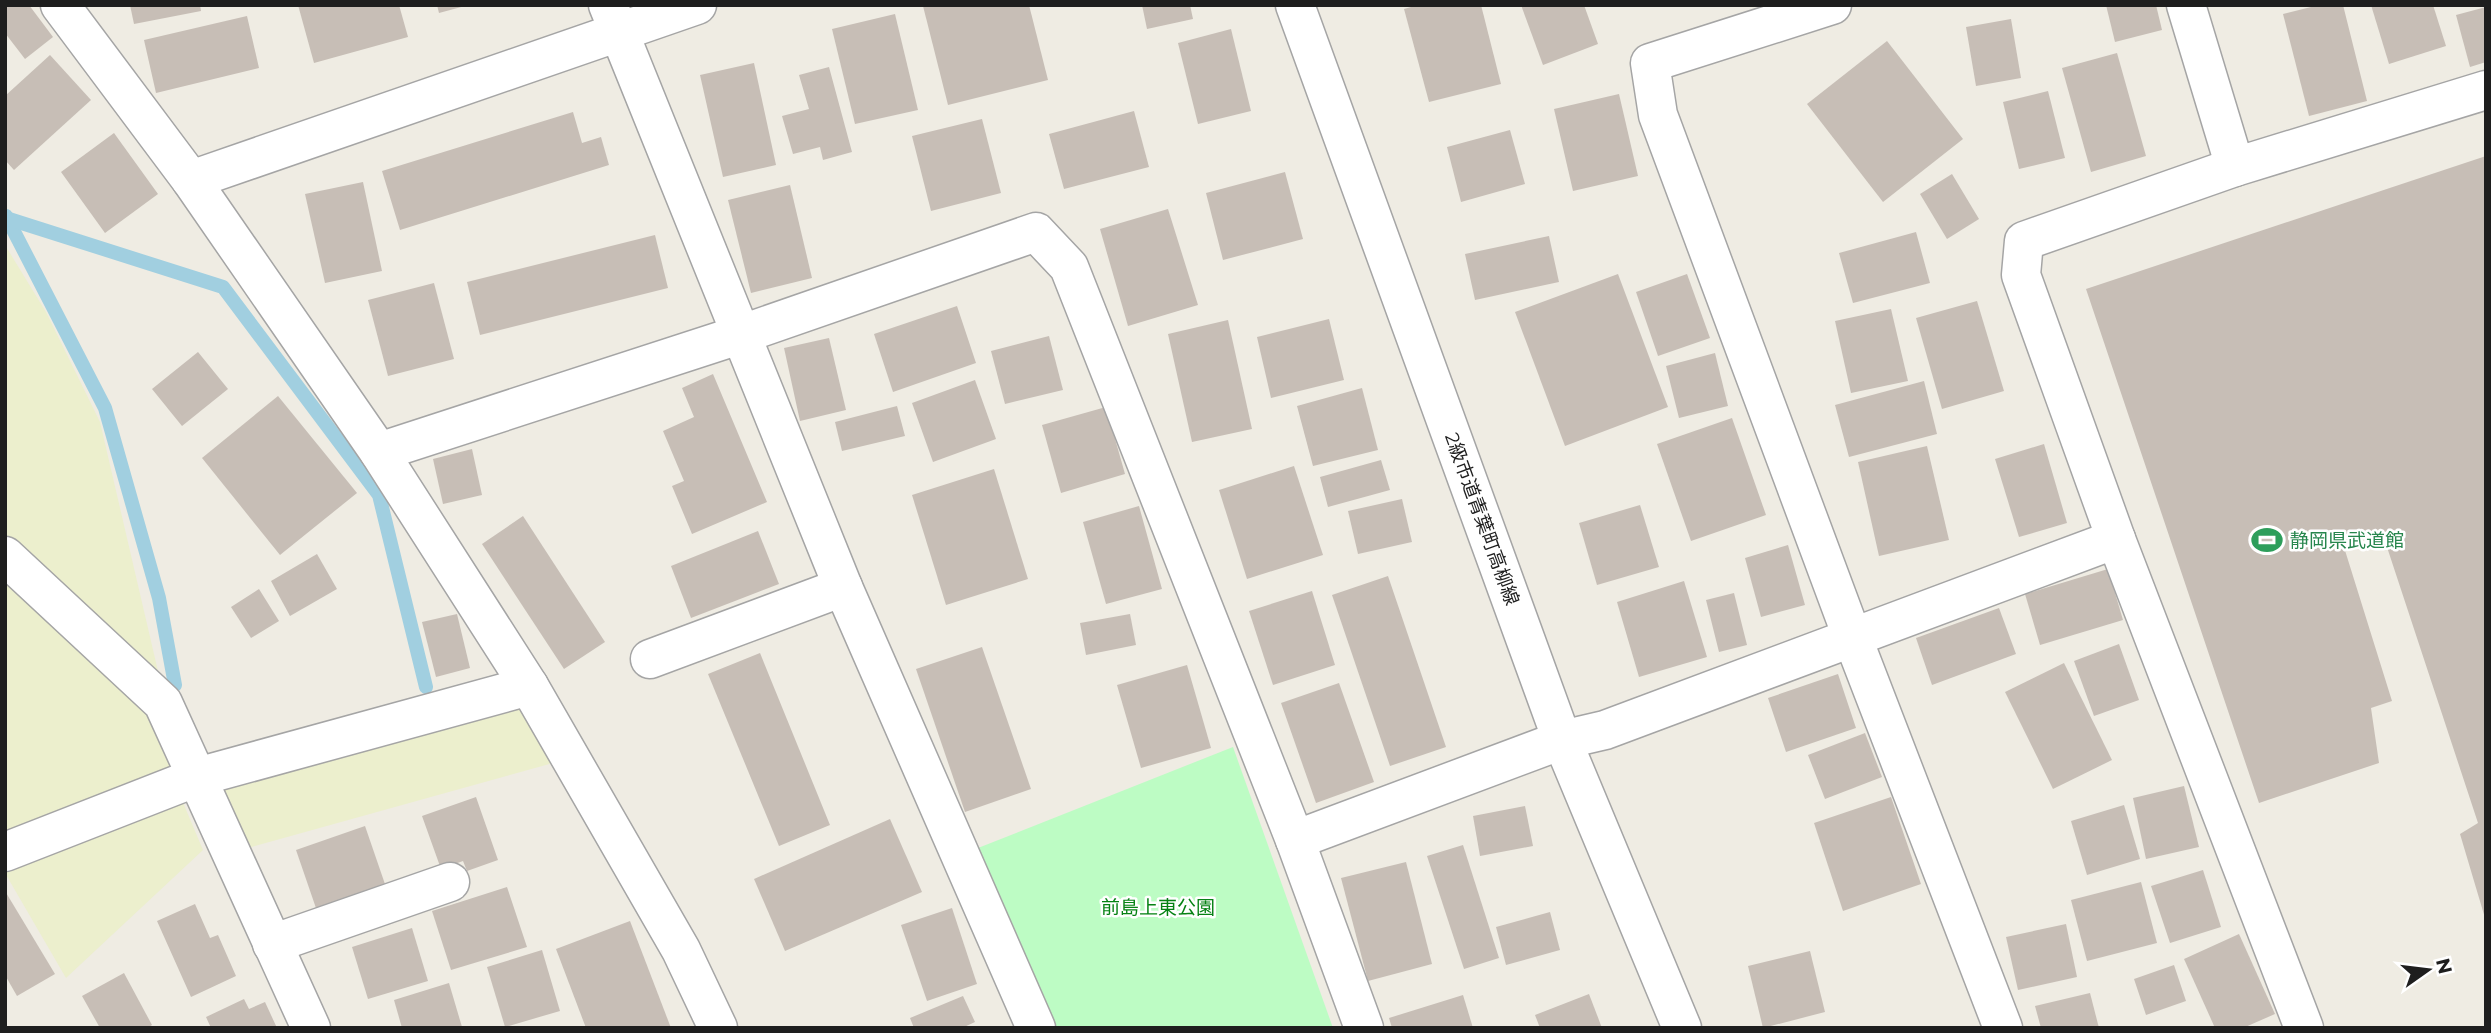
<svg xmlns="http://www.w3.org/2000/svg" width="2491" height="1033" font-family="Montserrat,'Noto Sans JP',sans-serif">
  <style>
    .farmland { fill: #ecefcd }
    .park { fill: #bdfcc4 }
    .lines { fill: none; stroke-linecap: round; stroke-linejoin: round }
    .stream { stroke: #a1cfe0; stroke-width: 14 }
    .building { fill: #c7beb6 }
    .minor-casing { stroke: #a5a5a5; stroke-width: 41 }
    .minor { stroke: #fff; stroke-width: 38 }
    .labels { text-anchor: middle; dominant-baseline: central; stroke-width: 5; stroke-linejoin: round; paint-order: stroke }
    .street-label { font-size: 19px; fill: #1e1e1e; stroke: #fff }
    .leisure-label { font-size: 19px; fill: #27864d; stroke: #fff; text-anchor: start }
    .park-label { font-size: 19px; fill: #068214; stroke: #fff }
  </style>
  <rect width="100%" height="100%" fill="#efece3"/>
  <g class="farmland">
    <polygon points="5,245 46,312 100,422 161,684 5,537"/>
    <polygon points="5,580 145,712 174,768 5,831"/>
    <polygon points="520,705 553,763 248,848 223,788"/>
    <polygon points="179,793 203,850 66,978 5,873 5,864"/>
  </g>
  <polygon class="park" points="1233,747 1333,1028 1053,1028 978,848"/>
  <g class="lines">
    <g class="stream">
      <polyline points="6,216 105,408 159,598 175,685"/>
      <polyline points="9,219 223,287 379,495 426,687"/>
    </g>
  </g>
  <g class="building">
    <polygon points="5,5 29,5 53,37 25,59 5,33"/>
    <polygon points="130,5 200,5 201,11 134,24"/>
    <polygon points="298,5 399,5 408,37 314,63"/>
    <polygon points="437,5 464,5 465,6 439,13"/>
    <polygon points="1029,5 1048,80 948,105 923,6"/>
    <polygon points="1142,5 1190,5 1193,19 1147,29"/>
    <polygon points="1418,5 1481,5 1501,84 1429,102 1404,9"/>
    <polygon points="1521,5 1584,5 1598,44 1543,65"/>
    <polygon points="2106,5 2156,5 2162,30 2115,42"/>
    <polygon points="2319,5 2343,5 2367,101 2309,116 2283,14"/>
    <polygon points="2371,5 2433,5 2446,46 2389,64"/>
    <polygon points="2486,7 2486,62 2470,67 2456,15"/>
    <polygon points="895,14 918,110 855,124 832,29"/>
    <polygon points="247,16 259,68 156,93 144,40"/>
    <polygon points="2011,19 2021,78 1976,86 1966,27"/>
    <polygon points="1231,29 1251,111 1198,124 1178,43"/>
    <polygon points="1887,41 1963,139 1883,202 1807,104"/>
    <polygon points="2117,53 2146,156 2091,172 2062,68"/>
    <polygon points="50,55 91,100 14,170 5,160 5,96"/>
    <polygon points="754,63 776,165 723,177 700,75"/>
    <polygon points="829,67 852,152 823,160 820,147 793,154 782,116 809,109 799,75"/>
    <polygon points="2048,91 2065,158 2019,169 2003,102"/>
    <polygon points="1619,94 1638,176 1573,191 1554,109"/>
    <polygon points="1134,111 1149,167 1064,189 1049,134"/>
    <polygon points="573,112 582,143 601,137 609,165 400,230 382,171"/>
    <polygon points="982,119 1001,193 931,211 912,136"/>
    <polygon points="1510,130 1525,184 1461,202 1447,147"/>
    <polygon points="114,133 158,194 105,233 61,172"/>
    <polygon points="2486,156 2486,917 2485,918 2460,834 2478,823 2383,535 2343,544 2392,701 2371,708 2379,763 2259,803 2086,289"/>
    <polygon points="1285,172 1303,239 1223,260 1206,193"/>
    <polygon points="1952,174 1979,219 1947,239 1920,194"/>
    <polygon points="363,182 382,271 325,283 305,194"/>
    <polygon points="790,185 812,278 751,293 728,200"/>
    <polygon points="1168,209 1198,305 1128,326 1100,229"/>
    <polygon points="1916,232 1930,283 1853,303 1839,253"/>
    <polygon points="655,235 668,288 480,335 467,282"/>
    <polygon points="1549,236 1559,282 1475,300 1465,254"/>
    <polygon points="1618,274 1668,407 1565,446 1515,312"/>
    <polygon points="1687,274 1710,338 1658,356 1636,292"/>
    <polygon points="434,283 454,359 388,376 368,300"/>
    <polygon points="1977,301 2004,391 1942,409 1916,318"/>
    <polygon points="957,306 976,363 893,392 874,334"/>
    <polygon points="1891,309 1908,381 1851,393 1835,321"/>
    <polygon points="1329,319 1344,380 1271,398 1257,337"/>
    <polygon points="1228,320 1252,429 1192,442 1168,334"/>
    <polygon points="1049,336 1063,390 1005,404 991,351"/>
    <polygon points="829,338 846,410 800,421 784,348"/>
    <polygon points="198,352 228,389 182,426 152,389"/>
    <polygon points="1715,353 1728,406 1679,418 1666,366"/>
    <polygon points="713,374 767,502 692,534 672,486 684,481 663,431 694,417 682,388"/>
    <polygon points="975,380 996,439 933,462 912,403"/>
    <polygon points="1924,381 1937,434 1849,457 1835,405"/>
    <polygon points="1362,388 1378,450 1313,466 1297,406"/>
    <polygon points="278,396 357,493 280,555 202,458"/>
    <polygon points="897,406 905,436 842,451 835,422"/>
    <polygon points="1106,407 1125,474 1061,493 1042,425"/>
    <polygon points="1732,418 1766,515 1691,541 1657,444"/>
    <polygon points="2044,444 2067,523 2019,537 1995,459"/>
    <polygon points="1927,446 1949,540 1879,556 1858,462"/>
    <polygon points="472,449 482,495 443,504 433,459"/>
    <polygon points="1381,460 1390,490 1328,507 1320,477"/>
    <polygon points="1294,466 1323,555 1247,579 1219,490"/>
    <polygon points="994,469 1028,579 946,605 912,495"/>
    <polygon points="1402,499 1412,542 1358,554 1348,511"/>
    <polygon points="1640,505 1659,567 1597,585 1579,523"/>
    <polygon points="1139,506 1162,589 1106,604 1083,522"/>
    <polygon points="523,516 605,642 564,669 482,544"/>
    <polygon points="758,531 779,584 691,618 671,566"/>
    <polygon points="1788,545 1805,605 1761,617 1745,558"/>
    <polygon points="317,554 337,589 290,616 271,581"/>
    <polygon points="2108,569 2123,620 2040,645 2025,594"/>
    <polygon points="1388,576 1446,747 1390,766 1332,595"/>
    <polygon points="1684,581 1707,657 1639,677 1617,602"/>
    <polygon points="259,589 279,621 251,638 231,607"/>
    <polygon points="1312,591 1335,665 1273,685 1249,611"/>
    <polygon points="1734,593 1747,645 1719,652 1706,600"/>
    <polygon points="1999,608 2016,654 1932,685 1916,638"/>
    <polygon points="457,614 470,668 436,677 422,622"/>
    <polygon points="1130,614 1136,645 1086,655 1080,623"/>
    <polygon points="2119,644 2139,700 2094,716 2074,661"/>
    <polygon points="982,647 1031,789 965,812 916,669"/>
    <polygon points="760,653 830,825 779,846 708,674"/>
    <polygon points="2064,663 2112,760 2053,789 2005,692"/>
    <polygon points="1187,665 1211,748 1141,768 1117,685"/>
    <polygon points="1838,674 1856,728 1786,752 1768,698"/>
    <polygon points="1339,683 1374,782 1316,803 1281,703"/>
    <polygon points="1865,733 1882,777 1825,799 1808,755"/>
    <polygon points="2184,786 2199,847 2146,859 2133,798"/>
    <polygon points="476,797 498,860 467,871 463,861 441,869 422,816"/>
    <polygon points="1891,797 1921,884 1843,911 1814,823"/>
    <polygon points="2124,805 2140,859 2087,875 2071,821"/>
    <polygon points="1525,806 1533,846 1480,856 1473,816"/>
    <polygon points="890,819 922,892 785,951 754,879"/>
    <polygon points="365,826 387,890 318,914 296,850"/>
    <polygon points="1463,845 1499,958 1464,969 1427,856"/>
    <polygon points="1406,862 1432,964 1368,981 1341,878"/>
    <polygon points="2203,870 2221,927 2170,943 2151,886"/>
    <polygon points="2141,882 2157,943 2087,961 2071,900"/>
    <polygon points="507,887 527,947 451,970 432,911"/>
    <polygon points="5,891 55,974 17,996 5,975"/>
    <polygon points="195,904 210,938 218,935 236,976 191,997 157,921"/>
    <polygon points="952,908 977,984 927,1001 901,925"/>
    <polygon points="1550,912 1560,950 1506,965 1496,927"/>
    <polygon points="630,921 671,1028 586,1028 556,949"/>
    <polygon points="2066,924 2077,977 2018,990 2006,937"/>
    <polygon points="412,928 428,981 368,999 352,947"/>
    <polygon points="2239,934 2275,1014 2243,1028 2215,1028 2184,959"/>
    <polygon points="542,950 560,1011 505,1027 487,967"/>
    <polygon points="1810,951 1825,1012 1763,1028 1748,966"/>
    <polygon points="2174,965 2186,1001 2146,1015 2134,979"/>
    <polygon points="124,973 152,1025 147,1028 100,1028 82,996"/>
    <polygon points="449,983 462,1027 402,1028 394,1000"/>
    <polygon points="2090,993 2099,1028 2041,1028 2035,1006"/>
    <polygon points="1589,994 1602,1028 1540,1028 1535,1015"/>
    <polygon points="1463,995 1473,1028 1392,1028 1389,1018"/>
    <polygon points="963,996 975,1022 962,1028 914,1028 910,1018"/>
    <polygon points="244,999 249,1009 265,1002 277,1028 211,1028 206,1017"/>
  </g>
  <g class="lines">
    <g class="minor-casing">
      <g id="minor">
        <polyline points="60,5 191,180 379,452 529,686 681,950 718,1028"/>
        <polyline points="608,5 843,587 1036,1028"/>
        <polyline points="1295,5 1562,740 1682,1028"/>
        <polyline points="1832,5 1650,63 1658,115 1853,639 2003,1028"/>
        <polyline points="2186,5 2235,167"/>
        <polyline points="191,180 697,5"/>
        <polyline points="379,452 742,334 1036,232 1069,267 1295,840 1364,1028"/>
        <polyline points="5,556 163,703 311,1028"/>
        <polyline points="650,659 843,587"/>
        <polyline points="1295,840 1562,740 1605,730 2116,539"/>
        <polyline points="5,852 197,777 529,686"/>
        <polyline points="272,944 450,882"/>
        <polyline points="2304,1028 2116,539 2021,275 2024,241 2235,167 2486,90"/>
      </g>
    </g>
    <use href="#minor" class="minor"/>
  </g>
  <defs>
    <g id="stadium-bare" transform="scale(2.415)"><path d="M0-5a6.5 5 0 1 0 0 10a6.5 5 0 1 0 0-10ZM-3.5-1.8h7v3.6h-7Z" fill="#2e9e5b" stroke="#fff" stroke-width="2.5" paint-order="stroke"/></g>
  </defs>
  <g fill-rule="evenodd">
    <use href="#stadium-bare" x="2267" y="540"/>
  </g>
  <g class="labels">
    <g class="street-label">
      <text transform="translate(1482 519) rotate(70)">2級市道青葉町高柳線</text>
    </g>
    <g class="leisure-label">
      <text x="2290" y="540">静岡県武道館</text>
    </g>
    <g class="park-label">
      <text x="1158" y="907">前島上東公園</text>
    </g>
  </g>
  <rect width="2491" height="1033" fill="none" stroke="#1e1e1e" stroke-width="14"/>
  <g transform="translate(2428 970) rotate(76)" stroke="#ffffff" stroke-width="5" paint-order="stroke">
  <path d="M0-5L12 26L0 18L-12 26Z" fill="#1e1e1e"/>
  <text y="-10" font-size="19" font-weight="bold" text-anchor="middle" fill="#1e1e1e">N</text>
  </g>
</svg>
